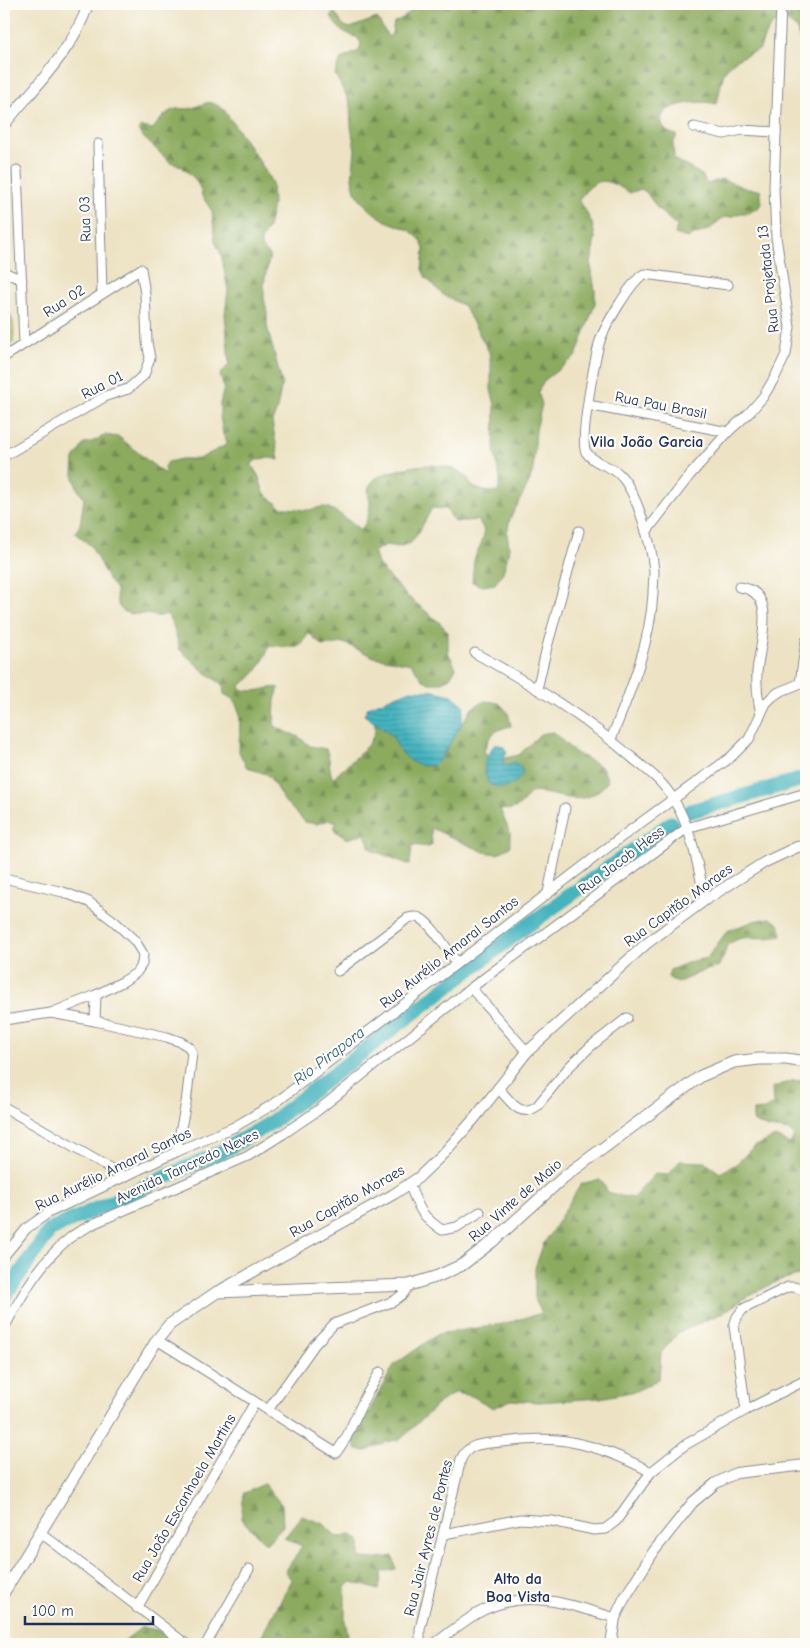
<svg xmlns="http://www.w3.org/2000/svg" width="810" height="1648" font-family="'Comic Neue',sans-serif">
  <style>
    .grass { fill: url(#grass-dots); stroke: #667a64 }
    .forest { fill: url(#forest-firs); stroke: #546d5e }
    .water { fill: url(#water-rules); stroke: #30728e }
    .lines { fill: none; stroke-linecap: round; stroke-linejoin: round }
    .river { stroke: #45b4bf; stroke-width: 15 }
    .minor-casing { stroke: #848991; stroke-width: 11 }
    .tertiary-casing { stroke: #848991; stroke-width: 12 }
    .secondary-casing { stroke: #848991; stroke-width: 13 }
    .minor { stroke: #fff; stroke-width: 9 }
    .tertiary { stroke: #fff; stroke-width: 10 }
    .secondary { stroke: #fff; stroke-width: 11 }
    .labels { text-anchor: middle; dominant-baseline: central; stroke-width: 4.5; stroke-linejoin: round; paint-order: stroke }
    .street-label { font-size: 15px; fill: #1b2f5e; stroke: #fdfcf7 }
    .neighbourhood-label { font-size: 16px; font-weight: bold; fill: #1b2f5e; stroke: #fdfcf7 }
    .water-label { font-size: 16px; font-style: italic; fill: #2a5e80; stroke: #fdfcf7 }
  </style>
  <defs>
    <pattern id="grass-dots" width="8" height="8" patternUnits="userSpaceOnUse" patternTransform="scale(1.25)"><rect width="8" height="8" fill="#b0c66a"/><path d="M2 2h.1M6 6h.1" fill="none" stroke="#97aa5e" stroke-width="1.8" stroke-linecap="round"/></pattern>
    <pattern id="forest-firs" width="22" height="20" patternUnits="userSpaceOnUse" patternTransform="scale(1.25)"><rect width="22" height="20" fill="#8cab5e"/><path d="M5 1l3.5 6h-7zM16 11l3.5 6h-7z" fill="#728c51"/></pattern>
    <pattern id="water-rules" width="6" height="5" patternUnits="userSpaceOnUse" patternTransform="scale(1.25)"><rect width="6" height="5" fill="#45b4bf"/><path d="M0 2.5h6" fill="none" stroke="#39939e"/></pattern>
  </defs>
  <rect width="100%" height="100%" fill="#fdfcf7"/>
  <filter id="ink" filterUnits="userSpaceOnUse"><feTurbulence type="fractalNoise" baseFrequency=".02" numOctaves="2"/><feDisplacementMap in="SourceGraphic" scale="10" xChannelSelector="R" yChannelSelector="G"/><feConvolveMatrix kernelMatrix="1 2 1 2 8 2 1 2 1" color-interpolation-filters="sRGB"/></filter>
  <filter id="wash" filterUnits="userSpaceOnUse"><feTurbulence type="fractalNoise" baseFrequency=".0096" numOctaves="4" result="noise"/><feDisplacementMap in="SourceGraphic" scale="20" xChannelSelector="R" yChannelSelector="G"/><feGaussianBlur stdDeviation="1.12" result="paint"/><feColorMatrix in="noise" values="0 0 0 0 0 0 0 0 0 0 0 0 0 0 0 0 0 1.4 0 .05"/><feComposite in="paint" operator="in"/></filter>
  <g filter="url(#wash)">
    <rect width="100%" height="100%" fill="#ede3c4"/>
    <path class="grass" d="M 4,311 L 8,312 C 15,320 14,333 13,343 L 4,350 Z"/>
    <g class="forest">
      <path d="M 415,4 L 806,4 L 806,57 L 796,28 L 785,20 L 773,24 L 765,35 L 760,49 C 748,55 726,61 723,77 C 720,86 720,95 716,104 C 704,100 674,103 665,112 C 663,114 662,117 661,119 C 663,129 666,133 677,135 L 673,144 L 674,159 L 702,175 L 707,184 L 722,179 L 748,189 L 760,190 L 762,203 L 758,208 L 749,213 L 740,213 L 734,216 L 722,218 L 710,229 L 687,238 L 675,234 L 677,226 L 658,209 L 646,192 L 641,189 L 630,193 C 605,178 598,175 579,199 L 592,223 L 595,237 L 591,265 L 595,291 L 595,304 L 576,356 L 545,380 L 538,392 L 542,404 L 536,430 L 533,470 L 529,483 L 510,519 L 507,533 L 509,547 L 507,559 L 503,572 L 495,584 L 482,586 L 472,582 C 473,575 473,568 474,561 C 478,545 492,534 477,520 L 455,522 L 446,509 L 432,508 L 419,532 L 411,543 L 398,547 L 386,545 L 374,551 L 378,564 L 387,575 L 406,595 L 439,622 L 448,632 L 448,652 L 456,668 L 450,678 L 439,683 L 429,683 L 422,679 L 411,664 L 374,657 L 344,643 L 322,646 L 309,633 C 306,637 303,643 298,646 C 290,650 278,644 269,646 C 264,662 255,677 240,685 L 241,689 C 260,695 266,685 279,688 L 275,700 L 274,725 L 280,729 L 299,737 L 310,746 L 326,749 C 331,759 328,769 333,779 C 344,766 372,747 375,731 C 376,725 373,717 371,711 L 429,767 L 440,759 L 472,708 L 485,701 L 499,703 L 508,712 L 511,726 C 494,730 490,734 484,751 L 492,761 L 519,755 L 540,734 L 553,732 L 573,751 L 602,767 L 608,781 C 583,812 564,793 531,792 C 522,804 516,812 500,809 L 510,833 L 510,847 L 497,854 L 484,852 L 431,828 L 432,845 L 429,847 L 412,845 L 410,865 L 372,850 C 367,845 369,839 364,834 L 346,839 L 343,835 L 335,831 L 334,828 L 337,822 L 335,821 L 329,820 L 317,824 L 305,822 L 285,802 L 271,779 L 266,774 L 254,770 L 246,766 L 239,752 L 240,714 L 234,700 L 224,694 L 223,685 L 205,672 L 180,650 L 173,625 L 167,614 C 154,619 155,614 143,614 C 122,615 116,610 116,589 L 109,581 L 91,546 L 75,533 L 80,525 L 84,499 L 77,488 L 73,474 L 74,459 L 84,444 L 94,441 L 105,435 L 119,437 L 163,473 L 165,472 L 164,466 L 168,462 L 181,459 L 199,459 L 226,445 L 227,441 L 223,435 L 220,415 L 220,404 L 224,388 L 220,375 C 222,370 227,369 229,363 L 225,314 L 228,290 L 221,254 L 215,241 L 212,211 L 202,196 L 201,190 L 195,179 L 181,166 L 171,163 L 142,136 L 138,130 L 141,127 L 153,129 C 159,121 166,111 176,109 C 182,108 187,110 192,108 C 208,103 208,98 224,110 L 262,165 L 272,183 L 273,205 L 268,228 L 261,240 L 261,247 L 270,255 L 264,283 L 264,298 L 267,312 L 267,326 L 282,383 L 277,410 L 272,422 L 279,460 C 270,457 261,457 252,463 L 252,466 L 258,475 L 264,493 L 282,508 C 292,507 301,511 310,510 C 314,510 318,507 322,507 C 332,506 352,523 360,530 C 367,525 370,510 370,502 C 369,496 367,493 369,487 C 373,477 384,474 394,471 C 417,464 442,461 464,474 C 468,477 469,482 472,486 C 478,491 491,491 498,493 L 500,479 L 494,449 L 495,405 L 491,390 L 491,366 L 489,352 L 464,306 L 443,295 L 426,278 L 422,269 L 424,249 L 420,239 L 409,230 L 386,221 L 374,213 L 362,202 L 355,191 L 352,179 L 355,150 L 351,127 L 350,103 L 335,74 L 341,59 L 359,51 L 361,44 L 358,38 C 346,33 335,29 331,15 L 335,13 L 343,25 L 350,28 L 377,18 L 389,38 L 392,33 L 394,22 C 405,18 409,14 415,4 Z"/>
      <path d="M 770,918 L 779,924 L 782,935 C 767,941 753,935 738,939 C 734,941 730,943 727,945 L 724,956 L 718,967 L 703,971 L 677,983 L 668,977 L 670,970 L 692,961 L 707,958 L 727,931 L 754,921 Z"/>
      <polygon points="803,1080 801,1095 806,1110 806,1279 799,1275 780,1280 745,1298 724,1312 678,1333 661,1353 659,1379 636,1391 600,1398 538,1402 511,1400 493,1408 472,1396 455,1393 440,1402 401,1439 383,1443 367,1451 357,1450 353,1441 394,1365 438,1334 503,1324 542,1313 535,1300 535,1268 543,1245 581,1184 600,1179 608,1192 621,1196 633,1198 655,1174 668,1175 680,1161 705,1162 720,1173 736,1164 752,1148 775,1137 790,1144 794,1136 790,1131 768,1128 753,1121 753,1111 765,1110 773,1104 772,1088 791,1081"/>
      <polygon points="264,1484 282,1505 283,1526 266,1544 241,1519 244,1493"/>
      <polygon points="302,1516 324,1524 337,1537 351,1535 360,1541 360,1558 377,1559 393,1556 396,1569 382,1572 379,1590 352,1582 345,1587 345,1621 349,1640 347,1644 332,1644 328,1642 324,1644 298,1644 283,1636 280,1644 257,1644 292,1580 285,1572 302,1546 284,1538"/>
      <polygon points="142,1627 161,1631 179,1644 120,1644"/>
    </g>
    <g class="water">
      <polygon points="411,690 434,691 452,695 464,705 461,725 441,758 434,765 423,766 410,761 400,751 392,735 364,715 368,707"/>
      <path d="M 495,744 L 503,746 L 507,752 L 503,758 L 503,763 L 508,766 L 513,762 L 520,766 L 523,773 C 513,787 504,792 488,783 C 482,765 484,759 495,744 Z"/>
    </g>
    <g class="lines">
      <g class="river">
        <polyline points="691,811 806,778"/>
        <polyline points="4,1297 50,1230 221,1152 269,1124 516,934 671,823"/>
      </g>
    </g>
  </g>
  <g filter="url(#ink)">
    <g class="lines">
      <g class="minor-casing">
        <g id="minor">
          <polyline points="694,127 724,134 742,130 776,132"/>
          <polyline points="98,144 102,293"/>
          <polyline points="17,170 24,344"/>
          <polyline points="4,272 22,280"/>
          <polyline points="4,357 141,269 145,294 147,342 150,358 144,375 128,389 106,396 4,456"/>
          <polyline points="588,405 728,432"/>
          <polyline points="646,532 690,475 728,432 749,413 763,397 775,377 786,354 790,327 776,237 774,187 781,4"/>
          <path d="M 739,587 C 780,591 759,645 757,672 C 756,687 758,700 761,714"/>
          <path d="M 475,653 C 531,684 587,718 636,761 C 650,772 664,783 673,799 C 692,828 698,867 705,900"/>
          <polyline points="800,683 806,641"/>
          <polyline points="537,689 547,647 579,531"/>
          <path d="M 611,739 C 630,692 650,645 653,594 C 653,587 654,579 654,571 C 652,546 637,490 618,473 C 608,465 593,463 586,452 C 579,440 595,360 599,344 C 603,329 631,281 644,274 L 728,285"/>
          <polyline points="4,878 63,892 89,902 115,922 135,941 143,954 142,964 136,973 124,981 96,995 51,1013 4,1020"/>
          <polyline points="548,893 565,808"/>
          <path d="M 338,971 L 408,918 C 412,917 416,916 420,918 C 431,923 449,952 457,963"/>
          <polyline points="471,988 527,1052"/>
          <polyline points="51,1013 95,1021 167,1037 181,1042 189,1047 192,1053 186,1103 176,1152"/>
          <polyline points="95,1021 96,995"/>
          <path d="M 498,1088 C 510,1100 519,1119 537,1106 L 569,1067 L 591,1046 L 627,1018"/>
          <polyline points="4,1107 125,1177"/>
          <path d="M 409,1184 C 419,1208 420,1215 442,1230 L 457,1227 L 480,1212"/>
          <polyline points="4,1256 27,1228 48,1213 176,1152 234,1127 274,1104 624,835 731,757 749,739 766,703 772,697 779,692 806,681"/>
          <path d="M 4,1328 C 22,1295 41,1260 71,1237 C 78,1231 87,1228 95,1223 L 248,1156 L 283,1134 L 317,1111 L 471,988 L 687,828 L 806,793"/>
          <polyline points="157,1340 336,1453 346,1438 365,1397 380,1372"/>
          <polyline points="268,1410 315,1344 334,1324 394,1301 403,1294 409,1285"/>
          <polyline points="746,1410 734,1326 737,1317 743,1309 788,1287 795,1287 806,1292"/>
          <polyline points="41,1533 186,1644"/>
          <polyline points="444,1534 520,1519 552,1521 594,1530 605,1529 616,1521 651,1472 685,1445 746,1410 806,1380"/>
          <polyline points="137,1608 255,1402"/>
          <polyline points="206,1644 249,1569"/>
          <path d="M 423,1644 L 420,1640 L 420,1629 L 461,1459 C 469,1442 485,1444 501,1442 C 524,1440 548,1437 571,1442 C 599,1447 627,1459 651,1472"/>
          <path d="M 434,1644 C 448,1634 462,1622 478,1613 C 525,1587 567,1604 615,1618"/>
        </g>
      </g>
      <g class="tertiary-casing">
        <g id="tertiary">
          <path d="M 4,125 C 33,89 75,48 88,4"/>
          <polyline points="217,1292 394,1194 418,1178 443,1154 474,1119 527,1052 646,944 705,900 765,862 797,847 806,846"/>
          <polyline points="611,1644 615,1618 624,1599 654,1551 693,1502 716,1483 736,1473 806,1465"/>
        </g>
      </g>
      <g class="secondary-casing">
        <polyline id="secondary" points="4,1592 157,1340 169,1325 217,1292 409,1285 438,1276 462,1265 493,1241 564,1177 701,1076 734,1062 759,1059 786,1059 806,1062"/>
      </g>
      <use href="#minor" class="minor"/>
      <use href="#tertiary" class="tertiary"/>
      <use href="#secondary" class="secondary"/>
    </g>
  </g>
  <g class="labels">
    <g class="street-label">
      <text transform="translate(85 219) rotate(-92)">Rua 03</text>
      <text transform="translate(768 279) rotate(-96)">Rua Projetada 13</text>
      <text transform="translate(64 301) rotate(-33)">Rua 02</text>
      <text transform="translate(102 385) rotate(-27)">Rua 01</text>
      <text transform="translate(661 405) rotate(11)">Rua Pau Brasil</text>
      <text transform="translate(621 860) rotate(-37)">Rua Jacob Hess</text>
      <text transform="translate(678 905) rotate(-36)">Rua Capitão Moraes</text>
      <text transform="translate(449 952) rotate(-38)">Rua Aurélio Amaral Santos</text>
      <text transform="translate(187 1166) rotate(-25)">Avenida Tancredo Neves</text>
      <text transform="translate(113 1169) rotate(-26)">Rua Aurélio Amaral Santos</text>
      <text transform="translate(515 1200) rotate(-41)">Rua Vinte de Maio</text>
      <text transform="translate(347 1201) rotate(-30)">Rua Capitão Moraes</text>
      <text transform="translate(184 1498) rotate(-60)">Rua João Escanhoela Martins</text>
      <text transform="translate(428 1538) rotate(-76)">Rua Jair Ayres de Pontes</text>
    </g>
    <g class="neighbourhood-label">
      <text x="647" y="442">Vila João Garcia</text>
      <text x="518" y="1579">Alto da<tspan x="518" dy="18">Boa Vista</tspan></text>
    </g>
    <g class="water-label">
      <text transform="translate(329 1056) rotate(-37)">Rio Pirapora</text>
    </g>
  </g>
  <rect width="810" height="1648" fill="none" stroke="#fdfcf7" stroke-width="20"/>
  <path d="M25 1616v8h128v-8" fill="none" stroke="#1b2f5e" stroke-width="2.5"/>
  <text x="32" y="1616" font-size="15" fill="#1b2f5e" stroke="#fdfcf7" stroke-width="4" paint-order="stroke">100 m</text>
</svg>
